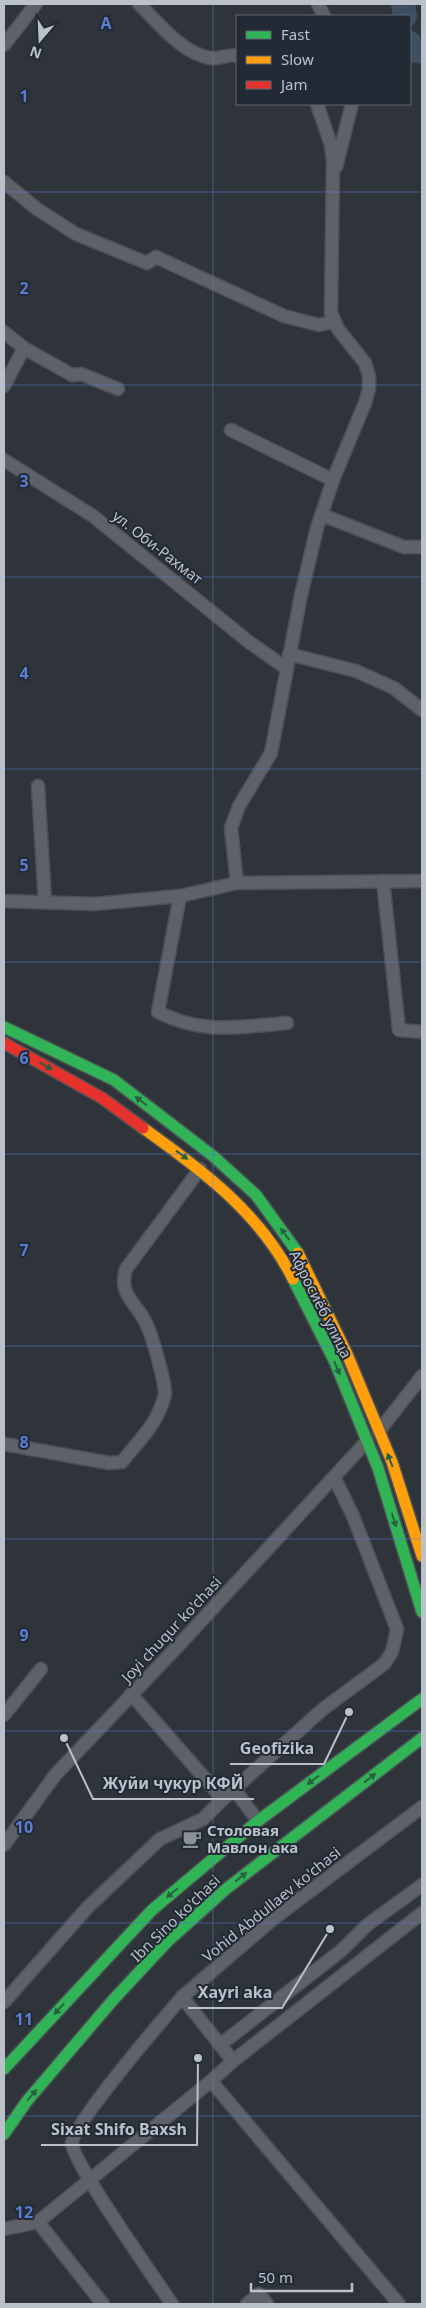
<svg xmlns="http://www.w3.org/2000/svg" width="426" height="2308" font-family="'Noto Sans',sans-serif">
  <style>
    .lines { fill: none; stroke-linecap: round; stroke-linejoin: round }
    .river { stroke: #3f4f62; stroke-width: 24 }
    .street-casing { stroke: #4c5055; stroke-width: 15 }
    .fast-casing { stroke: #4c5157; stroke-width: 14 }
    .slow-casing { stroke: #4c5157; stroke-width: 14 }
    .jam-casing { stroke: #4c5157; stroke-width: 14 }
    .street { stroke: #5e6268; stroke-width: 12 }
    .fast { stroke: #30b455; stroke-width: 11 }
    .slow { stroke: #ff9f0a; stroke-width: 11 }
    .jam { stroke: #e5322d; stroke-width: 11 }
    .oneway { fill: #286142 }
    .grid { fill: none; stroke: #5c7cd2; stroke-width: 1; stroke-opacity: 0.55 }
    .labels { text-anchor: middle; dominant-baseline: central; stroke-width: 4; stroke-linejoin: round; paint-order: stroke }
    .street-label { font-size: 15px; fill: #bac1ca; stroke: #222a35 }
    .poi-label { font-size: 15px; font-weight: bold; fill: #bac1ca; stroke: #222a35; text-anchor: start }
    .grid-label { font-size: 16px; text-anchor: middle; font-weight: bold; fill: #5c7cd2; stroke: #222a35; stroke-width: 4; stroke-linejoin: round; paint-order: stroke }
    .leader { fill: none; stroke: #bac1ca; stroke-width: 2 }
    .callout-dot { fill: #bac1ca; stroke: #222a35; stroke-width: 2 }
    .callout-label { font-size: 16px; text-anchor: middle; font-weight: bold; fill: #bac1ca; stroke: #222a35; stroke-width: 4; stroke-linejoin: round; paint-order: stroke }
  </style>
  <rect width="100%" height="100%" fill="#2e343a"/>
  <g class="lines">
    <g class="river">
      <polyline points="403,4 405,16"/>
      <polyline points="410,43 411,50 422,52"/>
    </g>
    <g class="street-casing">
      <g id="street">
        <path d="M 139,4 C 160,24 180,52 210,58 C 220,60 228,53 237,56"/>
        <polyline points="318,4 324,16"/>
        <polyline points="4,45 36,4"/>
        <polyline points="336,167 352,104"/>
        <polyline points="4,182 37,209 76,234 147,263 156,257 284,316 319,325 333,322"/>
        <polyline points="4,332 24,348"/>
        <polyline points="4,386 24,348 72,375 81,374 118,389"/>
        <polyline points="231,430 333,480"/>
        <polyline points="4,460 93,516 249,642 286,668"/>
        <polyline points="322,515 404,547 422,547"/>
        <polyline points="289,654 356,671 394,688 422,710"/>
        <polyline points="38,786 45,902"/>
        <polyline points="383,881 399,1030 422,1032"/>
        <polyline points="237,883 231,828 239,806 271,753 301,595 317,528 333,480 365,403 369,389 369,376 365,363 338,329 331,313 333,161 331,145 317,104"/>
        <path d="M 180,896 L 158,1012 C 203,1035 239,1027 287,1023"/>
        <polyline points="4,901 94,904 180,896 237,883 422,881"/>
        <polyline points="379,1431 422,1376"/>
        <path d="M 4,1444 L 109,1463 L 122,1462 C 134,1446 153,1428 160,1409 C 162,1405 164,1398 165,1394 C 165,1381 152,1335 146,1323 C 136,1302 118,1295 126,1269 L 200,1169"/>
        <polyline points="131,1694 223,1799"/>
        <polyline points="4,1715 41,1669"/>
        <polyline points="234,1789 258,1821"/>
        <polyline points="4,1845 56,1774 178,1646 367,1441"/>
        <polyline points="4,2002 87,1908 160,1839 203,1819 223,1799 323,1709 384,1664 392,1652 397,1629 353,1516 334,1477"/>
        <polyline points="220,2045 342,1950 367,1925 422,1885"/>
        <polyline points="233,2061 182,1997 273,1919 422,1807"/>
        <polyline points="211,2081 399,2304"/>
        <polyline points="4,2229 38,2222"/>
        <polyline points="103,2304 38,2222 211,2081 233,2061 422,1913"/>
        <path d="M 172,2304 C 156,2280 72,2162 72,2143 C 73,2124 164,2018 182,1997"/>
        <polyline points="247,2304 259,2294 267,2304"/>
      </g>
    </g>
    <g class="fast-casing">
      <g id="fast">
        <polyline points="4,1027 114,1080 213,1156 256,1195 298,1253"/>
        <polyline points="293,1279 335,1362 378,1468 422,1612"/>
        <polyline points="4,2069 152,1910 258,1821 422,1699"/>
        <polyline points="4,2134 27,2101 113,2000 167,1942 226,1889 422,1738"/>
      </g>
    </g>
    <g class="slow-casing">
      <g id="slow">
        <path d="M 143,1128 C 202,1170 260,1213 293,1279"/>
        <polyline points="298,1253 347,1354 392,1462 422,1556"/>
      </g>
    </g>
    <g class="jam-casing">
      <polyline id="jam" points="4,1043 102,1098 143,1128"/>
    </g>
    <use href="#street" class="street"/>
    <use href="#fast" class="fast"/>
    <use href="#slow" class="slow"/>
    <use href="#jam" class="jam"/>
  </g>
  <defs><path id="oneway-solid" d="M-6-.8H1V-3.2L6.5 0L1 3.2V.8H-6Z" transform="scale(1.25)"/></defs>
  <g class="oneway">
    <use href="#oneway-solid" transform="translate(46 1066) rotate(30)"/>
    <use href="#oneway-solid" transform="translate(141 1101) rotate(-143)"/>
    <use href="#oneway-solid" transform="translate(182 1155) rotate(36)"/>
    <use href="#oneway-solid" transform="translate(285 1234) rotate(-126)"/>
    <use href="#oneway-solid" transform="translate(337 1368) rotate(67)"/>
    <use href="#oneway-solid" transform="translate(390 1460) rotate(-111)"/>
    <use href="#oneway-solid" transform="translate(394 1520) rotate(73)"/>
    <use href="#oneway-solid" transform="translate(370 1778) rotate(-38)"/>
    <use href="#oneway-solid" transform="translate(313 1780) rotate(143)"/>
    <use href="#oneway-solid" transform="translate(241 1877) rotate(-38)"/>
    <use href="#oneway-solid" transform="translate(172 1893) rotate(140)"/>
    <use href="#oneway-solid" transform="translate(59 2009) rotate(133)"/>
    <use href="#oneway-solid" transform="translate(32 2095) rotate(-49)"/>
  </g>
  <path class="grid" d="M 213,4 L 213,2304M 4,192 L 422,192M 4,385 L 422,385M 4,577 L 422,577M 4,769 L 422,769M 4,962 L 422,962M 4,1154 L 422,1154M 4,1346 L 422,1346M 4,1539 L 422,1539M 4,1731 L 422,1731M 4,1923 L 422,1923M 4,2116 L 422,2116"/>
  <defs>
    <g id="cafe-bare" transform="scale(1.5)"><path d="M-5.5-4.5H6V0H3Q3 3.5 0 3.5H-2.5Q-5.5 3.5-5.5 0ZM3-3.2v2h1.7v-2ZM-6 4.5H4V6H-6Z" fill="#899098" stroke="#222a35" stroke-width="2.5" paint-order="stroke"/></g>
  </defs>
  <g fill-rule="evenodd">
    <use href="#cafe-bare" x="192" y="1839"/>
  </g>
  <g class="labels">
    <g class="street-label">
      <text transform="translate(158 547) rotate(38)">ул. Оби-Рахмат</text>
      <text transform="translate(321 1304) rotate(63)">Афросиёб улица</text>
      <text transform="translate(171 1629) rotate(-47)">Joyi chuqur ko'chasi</text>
      <text transform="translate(271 1904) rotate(-39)">Vohid Abdullaev ko'chasi</text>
      <text transform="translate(175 1918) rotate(-44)">Ibn Sino ko'chasi</text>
    </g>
    <g class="poi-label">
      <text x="207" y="1830">Столовая<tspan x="207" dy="17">Мавлон ака</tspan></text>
    </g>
  </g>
  <g class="grid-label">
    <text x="106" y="29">A</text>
    <text x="24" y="102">1</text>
    <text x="24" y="294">2</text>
    <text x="24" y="487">3</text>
    <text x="24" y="679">4</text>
    <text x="24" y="871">5</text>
    <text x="24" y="1064">6</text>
    <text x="24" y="1256">7</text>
    <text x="24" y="1448">8</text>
    <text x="24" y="1641">9</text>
    <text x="24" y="1833">10</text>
    <text x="24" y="2025">11</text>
    <text x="24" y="2218">12</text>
  </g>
  <path class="leader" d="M349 1712L324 1764H230M64 1738L93 1799H254M330 1929L282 2008H188M198 2058L197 2145H41"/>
  <g class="callout-dot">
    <circle cx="349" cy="1712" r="5"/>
    <circle cx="64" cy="1738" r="5"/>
    <circle cx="330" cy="1929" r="5"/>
    <circle cx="198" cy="2058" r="5"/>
  </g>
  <g class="callout-label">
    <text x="277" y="1754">Geofizika</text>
    <text x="173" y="1789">Жуйи чукур КФЙ</text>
    <text x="235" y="1998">Xayri aka</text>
    <text x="119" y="2135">Sixat Shifo Baxsh</text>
  </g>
  <rect width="426" height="2308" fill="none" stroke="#bac1ca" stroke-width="10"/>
  <rect x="236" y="15" width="175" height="90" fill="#222a35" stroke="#5f6671"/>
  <rect x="246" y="31" width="25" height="8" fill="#30b455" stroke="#5f6671"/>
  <text x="281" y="40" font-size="15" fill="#bac1ca">Fast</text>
  <rect x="246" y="56" width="25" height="8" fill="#ff9f0a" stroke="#5f6671"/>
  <text x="281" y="65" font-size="15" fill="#bac1ca">Slow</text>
  <rect x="246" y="81" width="25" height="8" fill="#e5322d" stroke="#5f6671"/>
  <text x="281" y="90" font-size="15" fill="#bac1ca">Jam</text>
  <g transform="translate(40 40) rotate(199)" stroke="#222a35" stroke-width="4" paint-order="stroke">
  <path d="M0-4L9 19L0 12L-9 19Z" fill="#bac1ca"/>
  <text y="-8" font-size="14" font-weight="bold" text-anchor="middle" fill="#bac1ca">N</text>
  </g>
  <path d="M251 2283v8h101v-8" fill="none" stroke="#bac1ca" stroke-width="2.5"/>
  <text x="258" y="2283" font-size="15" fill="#bac1ca" stroke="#222a35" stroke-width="4" paint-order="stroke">50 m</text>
</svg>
